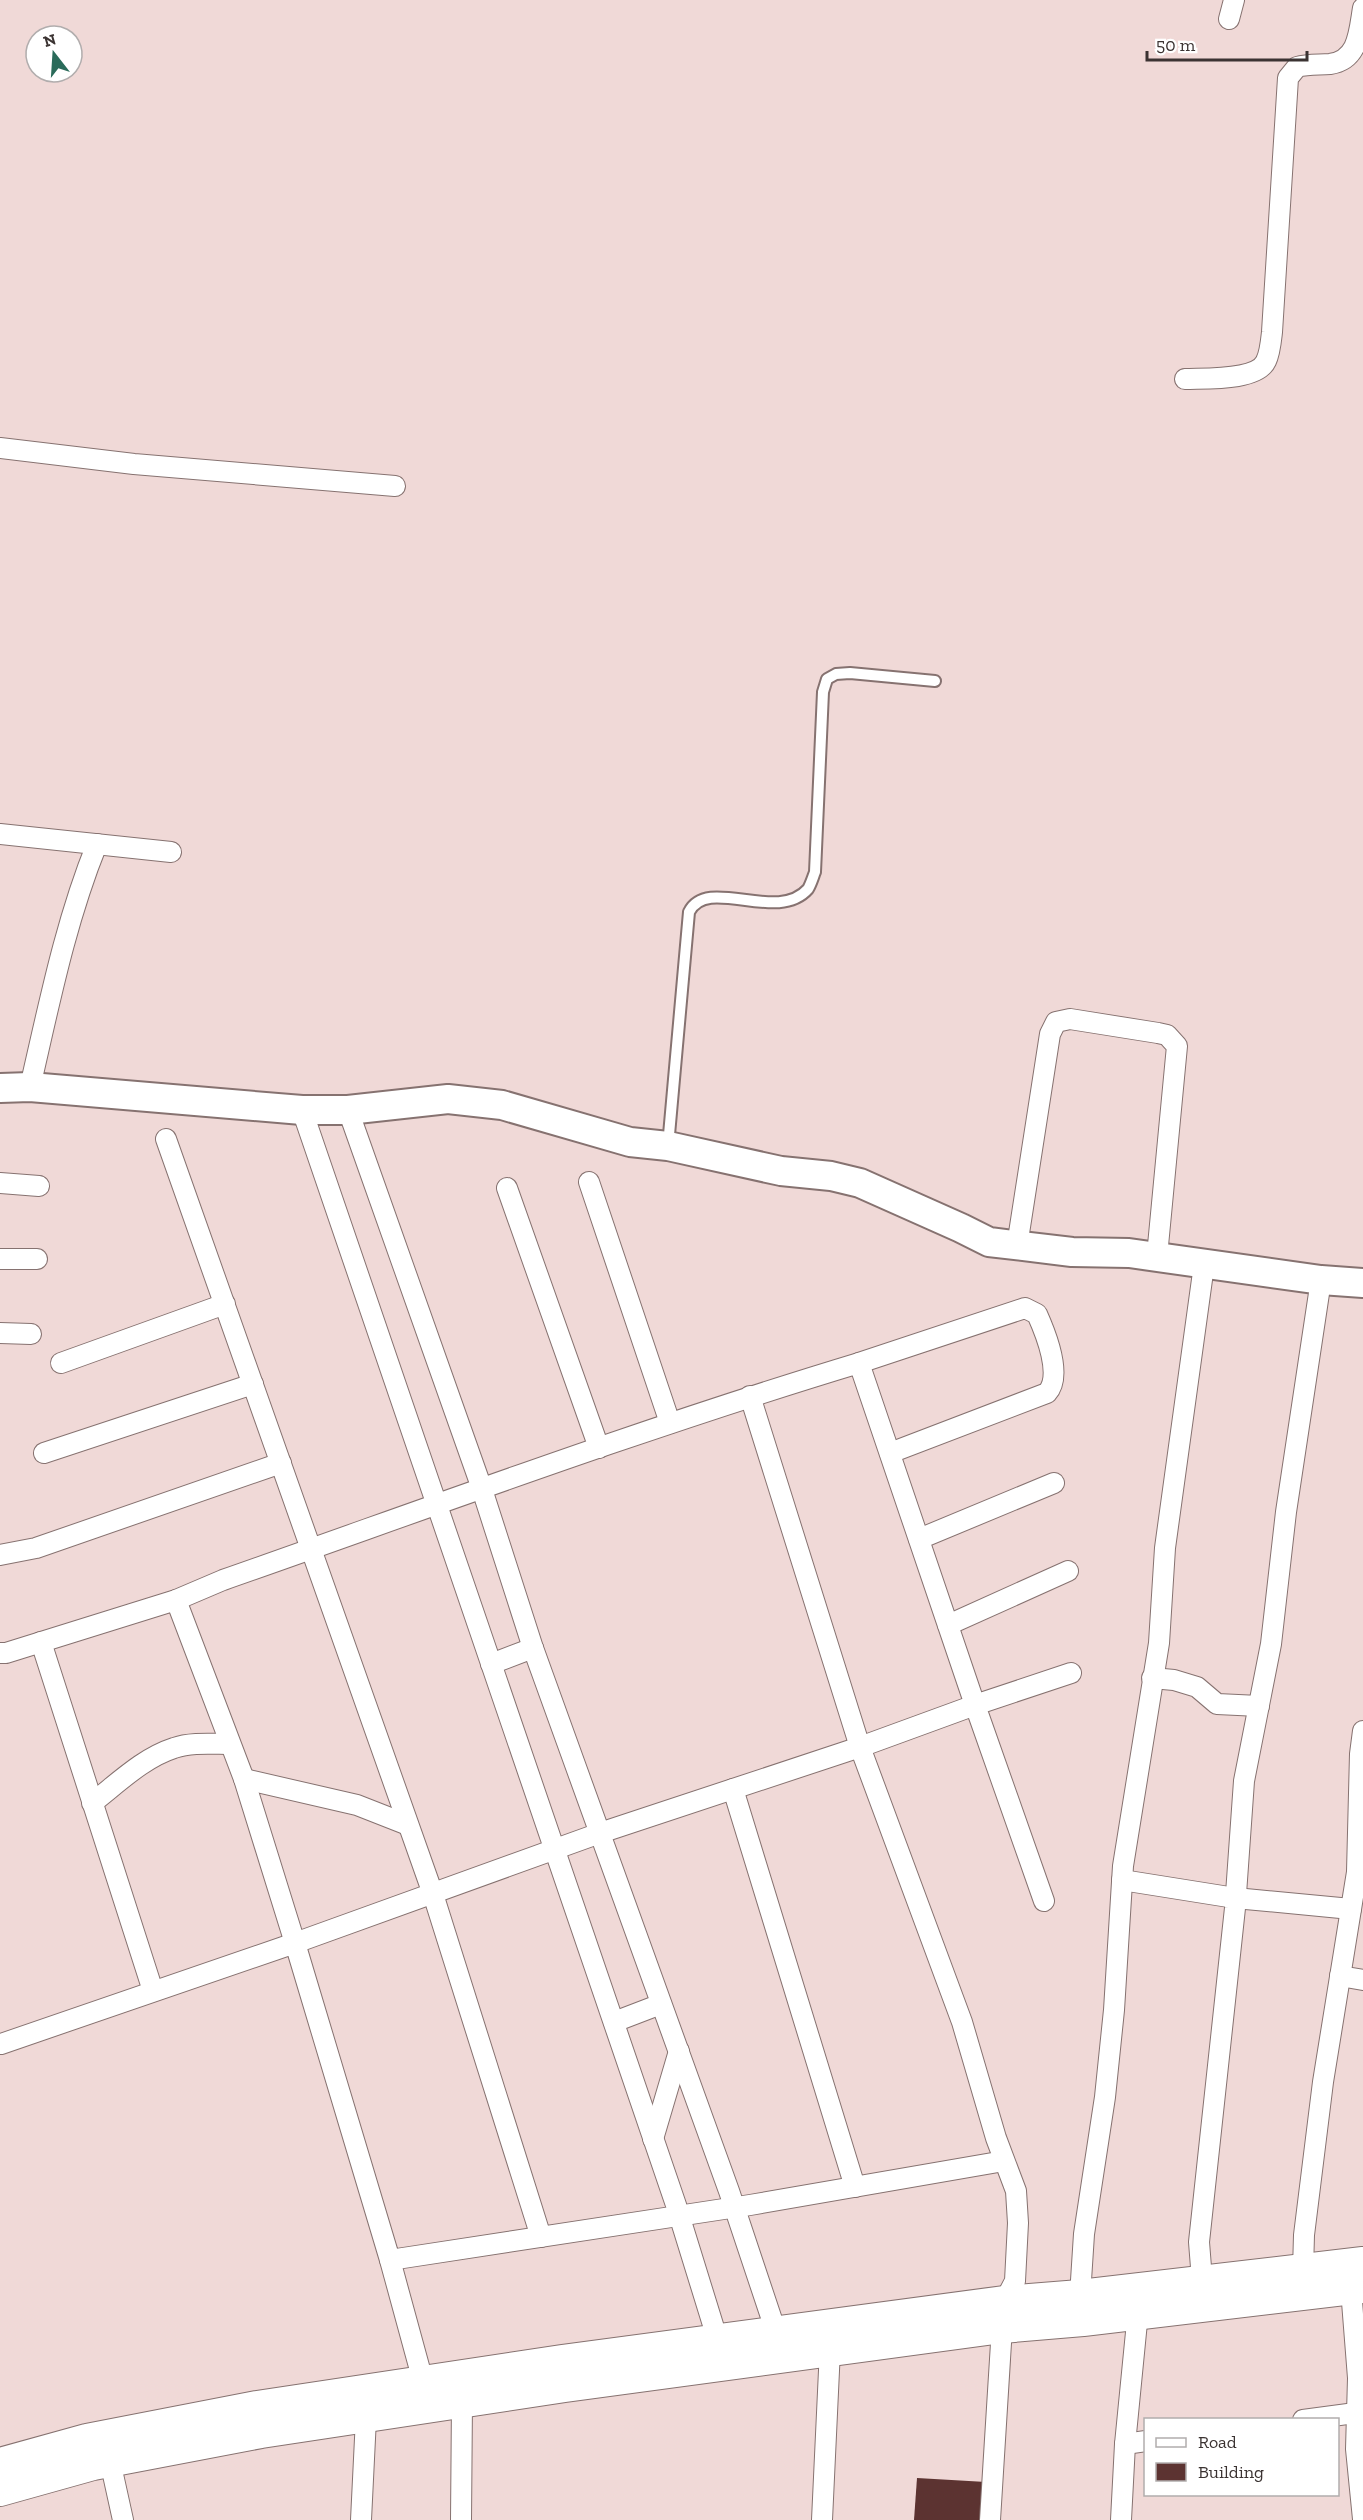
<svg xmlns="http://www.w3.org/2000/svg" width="1363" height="2520" font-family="'Zilla Slab',serif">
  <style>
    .building { fill: #5c3331 }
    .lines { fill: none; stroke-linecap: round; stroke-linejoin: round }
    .lane-casing { stroke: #867270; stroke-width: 14 }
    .street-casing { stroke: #867270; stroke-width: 22 }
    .secondary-casing { stroke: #867270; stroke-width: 32 }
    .primary-casing { stroke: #867270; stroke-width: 34 }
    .lane { stroke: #fff; stroke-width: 10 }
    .street { stroke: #fff; stroke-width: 20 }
    .secondary { stroke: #fff; stroke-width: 28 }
    .primary { stroke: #fff; stroke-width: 32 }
  </style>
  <rect width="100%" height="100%" fill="#f0d9d7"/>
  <polygon class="building" points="917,2478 986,2482 983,2520 914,2520"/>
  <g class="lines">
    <g class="lane-casing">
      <path id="lane" d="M 668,1146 L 689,912 C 707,875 777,924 808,889 C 811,884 813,877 815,872 L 823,692 L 827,679 L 836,674 L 850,673 L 935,681"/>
    </g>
    <g class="street-casing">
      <g id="street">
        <polyline points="1229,19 1234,0"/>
        <path d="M 1185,379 C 1205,378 1257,381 1266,361 C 1270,353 1271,341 1272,332 L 1288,78 L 1297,67 C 1308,64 1319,65 1330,64 C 1359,60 1359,31 1363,8"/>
        <polyline points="0,448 134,464 395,486"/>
        <polyline points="0,834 171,852"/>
        <path d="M 30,1087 C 49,1005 65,923 97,844"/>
        <polyline points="302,1110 676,2205 718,2341"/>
        <polyline points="348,1110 480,1483 533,1648 729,2191 776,2332"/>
        <polyline points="166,1139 433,1894 541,2237"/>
        <polyline points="589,1182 670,1423"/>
        <polyline points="0,1183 39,1186"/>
        <polyline points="507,1188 599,1448"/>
        <polyline points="1017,1246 1050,1034 1056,1022 1070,1019 1158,1033 1167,1035 1177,1046 1157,1256"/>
        <polyline points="0,1259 37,1259"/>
        <polyline points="0,1333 31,1334"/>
        <polyline points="61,1363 225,1304"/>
        <path d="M 859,1363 L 1025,1308 L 1037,1314 C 1046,1334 1063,1376 1047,1393 L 890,1453"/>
        <polyline points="750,1396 860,1747 962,2022 996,2138 1016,2191 1018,2223 1015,2281 1004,2302"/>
        <polyline points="44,1453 253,1384"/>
        <polyline points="919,1539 1054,1483"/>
        <polyline points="0,1555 36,1548 281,1463"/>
        <polyline points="948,1625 1068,1571"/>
        <polyline points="41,1642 153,1991"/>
        <polyline points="0,1653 6,1653 176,1600"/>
        <polyline points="491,1664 533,1648"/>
        <polyline points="1152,1678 1174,1680 1197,1687 1217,1704 1259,1706"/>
        <polyline points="244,1779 357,1805 408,1825"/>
        <polyline points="733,1789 855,2187"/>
        <path d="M 92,1803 C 118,1783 143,1758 174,1748 C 191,1742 212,1744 230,1744"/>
        <polyline points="1122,1880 1235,1898 1351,1909"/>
        <path d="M 1044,1901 L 975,1705 L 859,1363 C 644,1428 434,1506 223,1580 L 176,1600 L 244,1779 L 295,1943 L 600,1833 L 860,1747 L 975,1705 L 1071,1673"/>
        <polyline points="1340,1976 1363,1980"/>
        <polyline points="614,2022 661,2004"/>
        <polyline points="1,2044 295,1943 390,2260 750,2205 1004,2161"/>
        <polyline points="653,2139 679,2051"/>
        <polyline points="390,2260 423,2381"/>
        <polyline points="1303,2270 1304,2235 1323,2082 1357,1872 1360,1754 1363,1731"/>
        <polyline points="1202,2280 1199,2242 1235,1908 1244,1781 1271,1644 1286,1512 1321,1280"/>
        <polyline points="1351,2289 1358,2378 1356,2449 1363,2519"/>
        <polyline points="1080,2296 1084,2234 1105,2097 1114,2010 1123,1866 1159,1643 1165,1548 1204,1265"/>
        <polyline points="1303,2420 1363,2412"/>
        <polyline points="1125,2444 1146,2441"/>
        <polyline points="110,2461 123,2520"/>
        <polyline points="361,2520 366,2418"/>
        <polyline points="461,2520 462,2401"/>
        <polyline points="822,2520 830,2349"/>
        <polyline points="990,2520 1002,2327"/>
        <polyline points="1121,2520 1125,2444 1138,2312"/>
      </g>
    </g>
    <g class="secondary-casing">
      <polyline id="secondary" points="0,1088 30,1087 302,1110 348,1110 448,1099 502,1105 630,1142 668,1146 781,1171 831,1176 860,1183 961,1228 989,1242 1072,1252 1129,1253 1321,1280 1363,1283"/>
    </g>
    <g class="primary-casing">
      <g id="primary">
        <polyline points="0,2464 87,2440 257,2407 562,2361 1004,2302 1080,2296 1363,2263"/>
        <polyline points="0,2490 93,2464 261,2432 565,2386 1002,2327 1083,2320 1363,2287"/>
      </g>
    </g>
    <use href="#lane" class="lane"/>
    <use href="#street" class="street"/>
    <use href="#secondary" class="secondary"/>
    <use href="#primary" class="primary"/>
  </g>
  <rect x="1144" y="2418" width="195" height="78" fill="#ffffff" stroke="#b1adad" stroke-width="1.5"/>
  <rect x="1156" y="2438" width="30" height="9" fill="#ffffff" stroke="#b1adad" stroke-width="1.5"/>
  <text x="1198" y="2448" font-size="18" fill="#3b3332">Road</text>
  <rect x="1156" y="2463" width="30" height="18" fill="#5c3331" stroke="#b1adad" stroke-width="1.5"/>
  <text x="1198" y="2478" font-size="18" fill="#3b3332">Building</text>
  <g transform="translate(54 54) rotate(343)"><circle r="28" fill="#ffffff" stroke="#b1adad" stroke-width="1.5"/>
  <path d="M0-4.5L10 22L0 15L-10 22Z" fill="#2a6b5a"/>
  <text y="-9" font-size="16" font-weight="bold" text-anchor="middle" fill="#3b3332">N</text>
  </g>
  <path d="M1147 51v9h160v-9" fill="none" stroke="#3b3332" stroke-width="3"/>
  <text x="1156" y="51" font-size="18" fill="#3b3332" stroke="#ffffff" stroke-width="4.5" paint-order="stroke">50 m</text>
</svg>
